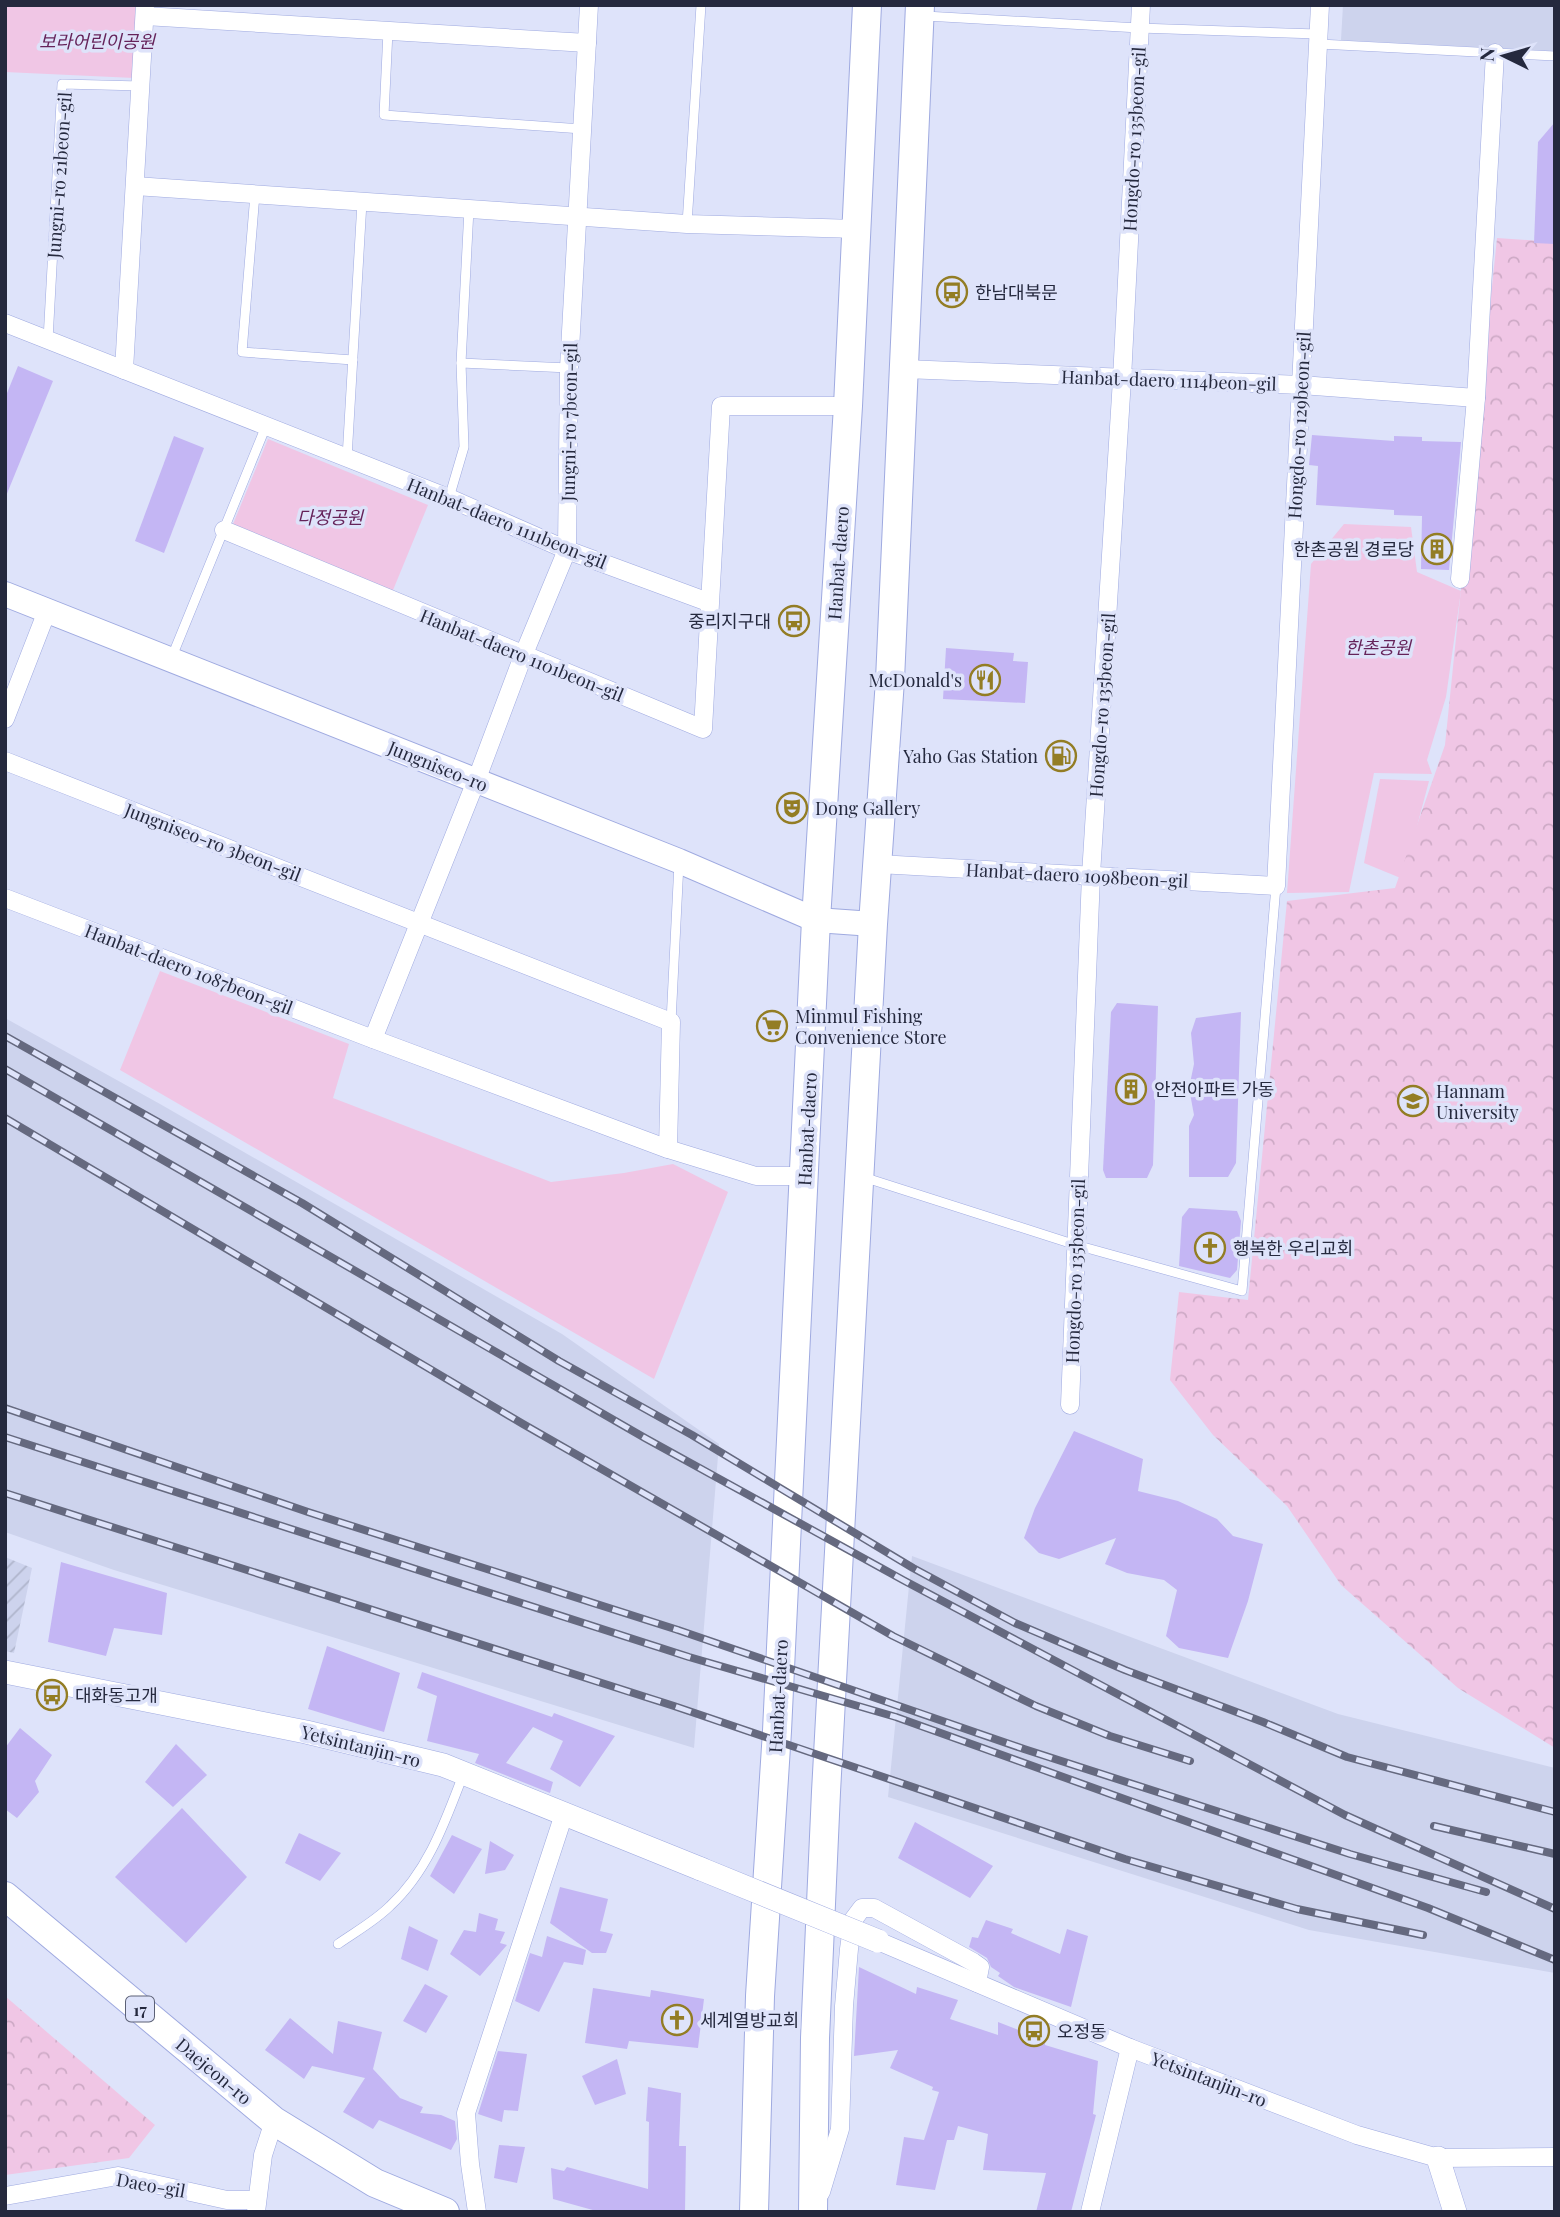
<svg xmlns="http://www.w3.org/2000/svg" width="1560" height="2217" font-family="'Playfair Display','Noto Sans KR',serif">
  <style>
    .built { fill: #cdd3ed }
    .industrial { fill: url(#industrial-furrows) }
    .green { fill: #f0c6e5 }
    .forest { fill: url(#forest-crowns) }
    .building { fill: #c4b6f4 }
    .lines { fill: none; stroke-linecap: round; stroke-linejoin: round }
    .service-casing { stroke: #9faae0; stroke-width: 10 }
    .minor-casing { stroke: #9faae0; stroke-width: 19 }
    .tertiary-casing { stroke: #9faae0; stroke-width: 24 }
    .secondary-casing { stroke: #9faae0; stroke-width: 26 }
    .primary-casing { stroke: #9faae0; stroke-width: 30 }
    .service { stroke: #fff; stroke-width: 9 }
    .minor { stroke: #fff; stroke-width: 18 }
    .tertiary { stroke: #fff; stroke-width: 23 }
    .secondary { stroke: #fff; stroke-width: 24 }
    .primary { stroke: #fff; stroke-width: 28 }
    .rail-casing { stroke: #65697f; stroke-width: 8 }
    .rail { stroke: #dee3fa; stroke-width: 5; stroke-dasharray: 16; stroke-linecap: butt }
    .tertiary-bridge-casing { stroke: #9faae0; stroke-width: 24; stroke-linecap: butt }
    .tertiary-bridge { stroke: #fff; stroke-width: 23 }
    .labels { text-anchor: middle; dominant-baseline: central; stroke-width: 7; stroke-linejoin: round; paint-order: stroke }
    .shield { fill: #dee3fa; stroke: #5c6176; stroke-width: 2 }
    .shield-label { font-size: 16px; font-weight: bold; fill: #25293e }
    .park-label { font-size: 18px; font-style: italic; fill: #65235a; stroke: #dee3fa }
    .street-label { font-size: 18px; fill: #25293e; stroke: #dee3fa }
    .poi-label { font-size: 18px; fill: #25293e; stroke: #dee3fa; text-anchor: start }
  </style>
  <defs>
    <pattern id="industrial-furrows" width="10" height="10" patternUnits="userSpaceOnUse" patternTransform="scale(1.75)"><rect width="10" height="10" fill="#cdd3ed"/><path d="M-1 1l2-2M0 10L10 0M9 11l2-2" fill="none" stroke="#b0b5cc"/></pattern>
    <pattern id="forest-crowns" width="20" height="18" patternUnits="userSpaceOnUse" patternTransform="scale(1.75)"><rect width="20" height="18" fill="#f0c6e5"/><path d="M2 6a3 3 0 1 1 6 0M12 15a3 3 0 1 1 6 0" fill="none" stroke="#ceaac6"/></pattern>
  </defs>
  <rect width="100%" height="100%" fill="#dee3fa"/>
  <g class="built">
    <polygon points="1343,5 1555,5 1555,51 1341,40"/>
    <polygon points="5,1018 160,1104 562,1334 719,1444 694,1748 114,1570 5,1532"/>
    <polygon points="912,1556 1338,1714 1555,1768 1555,1973 1309,1930 888,1797"/>
  </g>
  <polygon class="industrial" points="5,1557 32,1568 14,1653 5,1651"/>
  <g class="green">
    <polygon points="5,5 138,5 134,78 5,72"/>
    <polygon points="268,439 428,505 391,595 231,529"/>
    <polygon points="1344,524 1411,527 1417,572 1461,591 1446,697 1427,760 1432,774 1374,773 1349,892 1287,893 1311,564"/>
    <polygon points="1380,779 1429,781 1403,879 1364,863"/>
    <polygon points="160,971 349,1044 333,1098 551,1182 624,1173 673,1164 728,1192 654,1379 120,1070"/>
  </g>
  <g class="forest">
    <polygon points="1497,238 1555,242 1555,1748 1458,1688 1341,1585 1287,1506 1213,1435 1170,1380 1179,1292 1248,1300 1287,901 1395,888 1445,745"/>
    <polygon points="5,1996 155,2125 129,2158 5,2175"/>
  </g>
  <g class="building">
    <polygon points="1555,122 1555,244 1534,243 1538,142"/>
    <polygon points="18,366 53,381 6,496 5,398"/>
    <polygon points="1312,435 1394,441 1394,436 1422,437 1422,441 1461,442 1449,570 1421,569 1422,516 1394,515 1394,510 1316,505 1318,466 1309,465"/>
    <polygon points="174,436 204,448 164,553 135,541"/>
    <polygon points="946,648 1014,653 1013,661 1028,662 1025,703 943,699"/>
    <polygon points="1117,1003 1158,1006 1153,1165 1147,1178 1106,1178 1103,1170 1111,1012"/>
    <polygon points="1241,1012 1236,1163 1228,1177 1189,1177 1189,1126 1194,1115 1189,1088 1194,1064 1191,1033 1196,1018"/>
    <polygon points="1189,1208 1237,1211 1241,1221 1237,1270 1230,1278 1179,1266 1182,1217"/>
    <polygon points="1074,1431 1143,1459 1138,1491 1178,1501 1217,1519 1233,1536 1263,1544 1248,1601 1228,1658 1179,1648 1166,1636 1177,1590 1164,1580 1127,1573 1105,1564 1116,1538 1059,1559 1039,1553 1024,1538 1035,1508"/>
    <polygon points="61,1562 167,1593 162,1635 114,1628 106,1656 48,1642"/>
    <polygon points="327,1646 400,1673 384,1732 308,1709"/>
    <polygon points="422,1672 552,1717 554,1713 615,1736 580,1787 550,1769 563,1741 533,1727 506,1763 553,1782 550,1793 475,1763 479,1754 427,1741 437,1696 417,1688"/>
    <polygon points="20,1728 52,1755 35,1781 39,1792 17,1818 5,1809 5,1748"/>
    <polygon points="176,1744 207,1775 173,1807 145,1782"/>
    <polygon points="182,1808 247,1877 186,1943 115,1877"/>
    <polygon points="915,1822 993,1866 970,1898 898,1858"/>
    <polygon points="299,1833 341,1853 320,1881 285,1863"/>
    <polygon points="452,1835 482,1849 454,1894 430,1876"/>
    <polygon points="490,1841 514,1855 505,1870 485,1874"/>
    <polygon points="560,1887 608,1899 600,1931 613,1934 606,1953 592,1953 550,1923"/>
    <polygon points="479,1913 498,1919 495,1930 505,1932 500,1943 507,1945 480,1976 450,1954 464,1930 476,1932"/>
    <polygon points="986,1920 1013,1929 1011,1933 1060,1954 1067,1929 1088,1936 1071,2007 1014,1987 998,1976 1000,1973 991,1967 987,1958 969,1947 972,1937 978,1938"/>
    <polygon points="409,1926 438,1940 428,1971 401,1959"/>
    <polygon points="547,1936 586,1950 583,1965 564,1962 539,2012 515,2001 530,1953 542,1957"/>
    <polygon points="859,1967 916,1994 917,1987 958,2000 950,2019 998,2035 998,2022 1045,2040 1045,2045 1098,2061 1093,2114 1096,2115 1071,2212 1036,2212 1046,2173 983,2170 988,2134 958,2126 954,2140 947,2140 935,2190 896,2185 904,2137 924,2140 939,2092 932,2090 933,2087 890,2068 898,2050 854,2056"/>
    <polygon points="425,1984 448,1996 426,2033 403,2021"/>
    <polygon points="593,1988 650,1997 651,1990 704,1999 698,2048 629,2041 627,2049 585,2043"/>
    <polygon points="290,2018 333,2054 338,2021 382,2032 373,2069 400,2098 423,2107 420,2113 441,2115 455,2121 457,2139 451,2150 379,2120 373,2129 343,2112 365,2078 312,2066 304,2079 265,2050"/>
    <polygon points="498,2051 527,2054 518,2111 504,2110 502,2122 478,2114"/>
    <polygon points="617,2059 626,2094 595,2105 582,2076"/>
    <polygon points="648,2087 681,2093 679,2146 686,2146 685,2212 600,2212 553,2199 551,2168 564,2171 567,2167 648,2189 649,2122 646,2121"/>
    <polygon points="499,2145 525,2147 517,2183 494,2178"/>
  </g>
  <g class="lines">
    <g class="service-casing">
      <g id="service">
        <polyline points="925,16 1139,28 1318,34"/>
        <polyline points="388,31 384,115 582,129"/>
        <polyline points="1319,44 1555,56"/>
        <polyline points="255,194 242,352 353,360"/>
        <polyline points="469,209 461,363 569,368"/>
        <polyline points="687,224 701,5"/>
        <polyline points="48,340 62,84 141,86"/>
        <polyline points="347,458 362,202"/>
        <polyline points="449,498 464,447 461,363"/>
        <polyline points="171,659 266,426"/>
        <polyline points="671,1022 679,863"/>
        <polyline points="863,1177 1076,1245 1242,1291 1276,886"/>
        <path d="M 338,1944 C 355,1932 375,1921 390,1906 C 428,1871 445,1822 463,1775"/>
      </g>
    </g>
    <g class="minor-casing">
      <g id="minor">
        <polyline points="145,16 587,43"/>
        <polyline points="135,186 687,224 857,229"/>
        <polyline points="5,323 449,498 567,550 708,602"/>
        <polyline points="904,369 1301,385 1476,398"/>
        <polyline points="124,370 145,5"/>
        <polyline points="224,530 703,729 721,406 848,406"/>
        <polyline points="1460,579 1476,398 1495,53"/>
        <polyline points="5,719 47,611"/>
        <polyline points="5,761 671,1022 668,1149"/>
        <polyline points="878,864 1276,886 1320,5"/>
        <polyline points="5,898 373,1039 668,1149 756,1176 805,1176"/>
        <polyline points="373,1039 476,781 523,656 567,550 569,368 589,5"/>
        <polyline points="1070,1405 1091,875 1122,379 1141,5"/>
        <polyline points="878,1941 1130,2048 1357,2135 1438,2158 1555,2157"/>
        <polyline points="821,2192 840,2129 844,2006 849,1949 853,1920 862,1908 874,1908 973,1962 980,1967 977,1983"/>
        <polyline points="5,2196 118,2176 227,2200 256,2200"/>
        <polyline points="256,2212 263,2155 274,2121"/>
        <polyline points="477,2212 470,2164 466,2113 564,1814"/>
        <polyline points="1090,2212 1130,2048"/>
      </g>
    </g>
    <g class="tertiary-casing">
      <g id="tertiary">
        <polyline points="5,1672 306,1732 443,1765 701,1869"/>
        <polyline points="1438,2158 1455,2212"/>
      </g>
    </g>
    <g class="secondary-casing">
      <polyline id="secondary" points="5,594 679,861 816,920 873,924"/>
    </g>
    <g class="primary-casing">
      <g id="primary">
        <polyline points="5,1896 274,2121 375,2183 445,2212"/>
        <polyline points="754,2212 760,1996 777,1731 816,920 848,406 867,5"/>
        <polyline points="813,2212 815,2038 826,1792 873,924 890,680 920,5"/>
      </g>
    </g>
    <use href="#service" class="service"/>
    <use href="#minor" class="minor"/>
    <use href="#tertiary" class="tertiary"/>
    <use href="#secondary" class="secondary"/>
    <use href="#primary" class="primary"/>
    <g class="rail-casing">
      <g id="rail">
        <polyline points="5,1036 302,1203 559,1361 692,1435 913,1568 1015,1623 1125,1670 1263,1722 1347,1757 1555,1812"/>
        <polyline points="5,1069 645,1438 903,1580 1345,1815 1555,1909"/>
        <polyline points="5,1118 523,1424 893,1636 1036,1706 1110,1736 1190,1761"/>
        <polyline points="5,1408 308,1512 678,1630 1024,1749 1350,1854 1486,1892"/>
        <polyline points="5,1437 689,1657 896,1717 1428,1908 1555,1960"/>
        <polyline points="5,1493 674,1706 1125,1859 1297,1909 1423,1935"/>
        <polyline points="1434,1826 1555,1854"/>
      </g>
    </g>
    <use href="#rail" class="rail"/>
    <g class="tertiary-bridge-casing">
      <polyline id="tertiary-bridge" points="701,1869 878,1941"/>
    </g>
    <use href="#tertiary-bridge" class="tertiary-bridge"/>
  </g>
  <defs>
    <g id="bus-ring" transform="scale(1.575)"><circle r="9.5" fill="#dee3fa" stroke="#937d24" stroke-width="1.5"/><path d="M-5-6H5V4H4V6H2V4H-2V6H-4V4H-5ZM-3.5-4V0h7V-4ZM-3.5 1.2v1.5H-2V1.2ZM2 1.2v1.5H3.5V1.2Z" fill="#937d24"/></g>
    <g id="building-ring" transform="scale(1.575)"><circle r="9.5" fill="#dee3fa" stroke="#937d24" stroke-width="1.5"/><path d="M-4-6H4V6H1V3H-1V6H-4ZM-2.5-4.3h1.7v1.8h-1.7ZM.8-4.3h1.7v1.8H.8ZM-2.5-1h1.7V.8h-1.7ZM.8-1h1.7V.8H.8Z" fill="#937d24"/></g>
    <g id="restaurant-ring" transform="scale(1.575)"><circle r="9.5" fill="#dee3fa" stroke="#937d24" stroke-width="1.5"/><path d="M-5-6h1v4h1v-4h1v4h1v-4h1v5L-1.5 .5V6h-2V.5L-5-1ZM5-6V6H3V1.5H1.5Q1.5-4 5-6Z" fill="#937d24"/></g>
    <g id="fuel-ring" transform="scale(1.575)"><circle r="9.5" fill="#dee3fa" stroke="#937d24" stroke-width="1.5"/><path d="M-5.5-6h7V0h2V4h1.3V-2.5L3-4.5l.8-.8L6-3V5H2.5V1h-1V6h-7ZM-4.2-4.7v3.2H.2V-4.7Z" fill="#937d24"/></g>
    <g id="theatre-ring" transform="scale(1.575)"><circle r="9.5" fill="#dee3fa" stroke="#937d24" stroke-width="1.5"/><path d="M-5-5.5Q0-4 5-5.5V0Q5 5 0 6Q-5 5-5 0ZM-3.3-2.5H-1v1.5H-3.3ZM1-2.5H3.3v1.5H1ZM-2.8 1Q0 5.5 2.8 1Z" fill="#937d24"/></g>
    <g id="supermarket-ring" transform="scale(1.575)"><circle r="9.5" fill="#dee3fa" stroke="#937d24" stroke-width="1.5"/><path d="M-6-5.5h2.5l.6 2H6L4.5 2H-2.5L-4.4-4H-6ZM-1.5 3.2a1.3 1.3 0 1 0 .1 0ZM3 3.2a1.3 1.3 0 1 0 .1 0Z" fill="#937d24"/></g>
    <g id="university-ring" transform="scale(1.575)"><circle r="9.5" fill="#dee3fa" stroke="#937d24" stroke-width="1.5"/><path d="M0-5L7-2L0 1L-7-2ZM-4 1L0 2.5L4 1V4Q0 6-4 4Z" fill="#937d24"/></g>
    <g id="church-ring" transform="scale(1.575)"><circle r="9.5" fill="#dee3fa" stroke="#937d24" stroke-width="1.5"/><path d="M-1.2-6h2.4v3.5h3.3v2.4h-3.3V6h-2.4V-.1h-3.3v-2.4h3.3Z" fill="#937d24"/></g>
  </defs>
  <g fill-rule="evenodd">
    <use href="#bus-ring" x="952" y="292"/>
    <use href="#building-ring" x="1437" y="549"/>
    <use href="#bus-ring" x="794" y="621"/>
    <use href="#restaurant-ring" x="985" y="680"/>
    <use href="#fuel-ring" x="1061" y="756"/>
    <use href="#theatre-ring" x="792" y="808"/>
    <use href="#supermarket-ring" x="772" y="1026"/>
    <use href="#building-ring" x="1131" y="1089"/>
    <use href="#university-ring" x="1413" y="1101"/>
    <use href="#church-ring" x="1210" y="1248"/>
    <use href="#bus-ring" x="52" y="1695"/>
    <use href="#church-ring" x="677" y="2020"/>
    <use href="#bus-ring" x="1034" y="2031"/>
  </g>
  <g class="labels">
    <rect class="shield" x="126" y="1996.5" width="28" height="25" rx="5"/>
    <g class="shield-label">
      <text x="140" y="2009">17</text>
    </g>
    <g class="park-label">
      <text x="97" y="41">보라어린이공원</text>
      <text x="330" y="517">다정공원</text>
      <text x="1378" y="647">한촌공원</text>
    </g>
    <g class="street-label">
      <text transform="translate(1134 139) rotate(-87)">Hongdo-ro 135beon-gil</text>
      <text transform="translate(59 175) rotate(-86)">Jungni-ro 21beon-gil</text>
      <text transform="translate(1169 380) rotate(2)">Hanbat-daero 1114beon-gil</text>
      <text transform="translate(569 422) rotate(-89)">Jungni-ro 7beon-gil</text>
      <text transform="translate(1299 425) rotate(-87)">Hongdo-ro 129beon-gil</text>
      <text transform="translate(507 523) rotate(22)">Hanbat-daero 1111beon-gil</text>
      <text transform="translate(838 563) rotate(-86)">Hanbat-daero</text>
      <text transform="translate(522 655) rotate(22)">Hanbat-daero 1101beon-gil</text>
      <text transform="translate(1102 705) rotate(-86)">Hongdo-ro 135beon-gil</text>
      <text transform="translate(438 766) rotate(22)">Jungniseo-ro</text>
      <text transform="translate(213 842) rotate(21)">Jungniseo-ro 3beon-gil</text>
      <text transform="translate(1077 875) rotate(3)">Hanbat-daero 1098beon-gil</text>
      <text transform="translate(189 969) rotate(21)">Hanbat-daero 1087beon-gil</text>
      <text transform="translate(807 1129) rotate(-87)">Hanbat-daero</text>
      <text transform="translate(1075 1271) rotate(-88)">Hongdo-ro 135beon-gil</text>
      <text transform="translate(778 1696) rotate(-87)">Hanbat-daero</text>
      <text transform="translate(361 1746) rotate(14)">Yetsintanjin-ro</text>
      <text transform="translate(214 2071) rotate(40)">Daejeon-ro</text>
      <text transform="translate(1209 2079) rotate(21)">Yetsintanjin-ro</text>
      <text transform="translate(151 2185) rotate(10)">Daeo-gil</text>
    </g>
    <g class="poi-label">
      <text x="975" y="292">한남대북문</text>
      <text x="1414" y="549" text-anchor="end">한촌공원 경로당</text>
      <text x="771" y="621" text-anchor="end">중리지구대</text>
      <text x="962" y="680" text-anchor="end">McDonald's</text>
      <text x="1038" y="756" text-anchor="end">Yaho Gas Station</text>
      <text x="815" y="808">Dong Gallery</text>
      <text x="795" y="1016">Minmul Fishing<tspan x="795" dy="21">Convenience Store</tspan></text>
      <text x="1154" y="1089">안전아파트 가동</text>
      <text x="1436" y="1091">Hannam<tspan x="1436" dy="21">University</tspan></text>
      <text x="1233" y="1248">행복한 우리교회</text>
      <text x="75" y="1695">대화동고개</text>
      <text x="700" y="2020">세계열방교회</text>
      <text x="1057" y="2031">오정동</text>
    </g>
  </g>
  <rect width="1560" height="2217" fill="none" stroke="#25293e" stroke-width="14"/>
  <g transform="translate(1504 56) rotate(275)" stroke="#dee3fa" stroke-width="5" paint-order="stroke">
  <path d="M0-5L12 26L0 18L-12 26Z" fill="#25293e"/>
  <text y="-10" font-size="19" font-weight="bold" text-anchor="middle" fill="#25293e">N</text>
  </g>
</svg>
